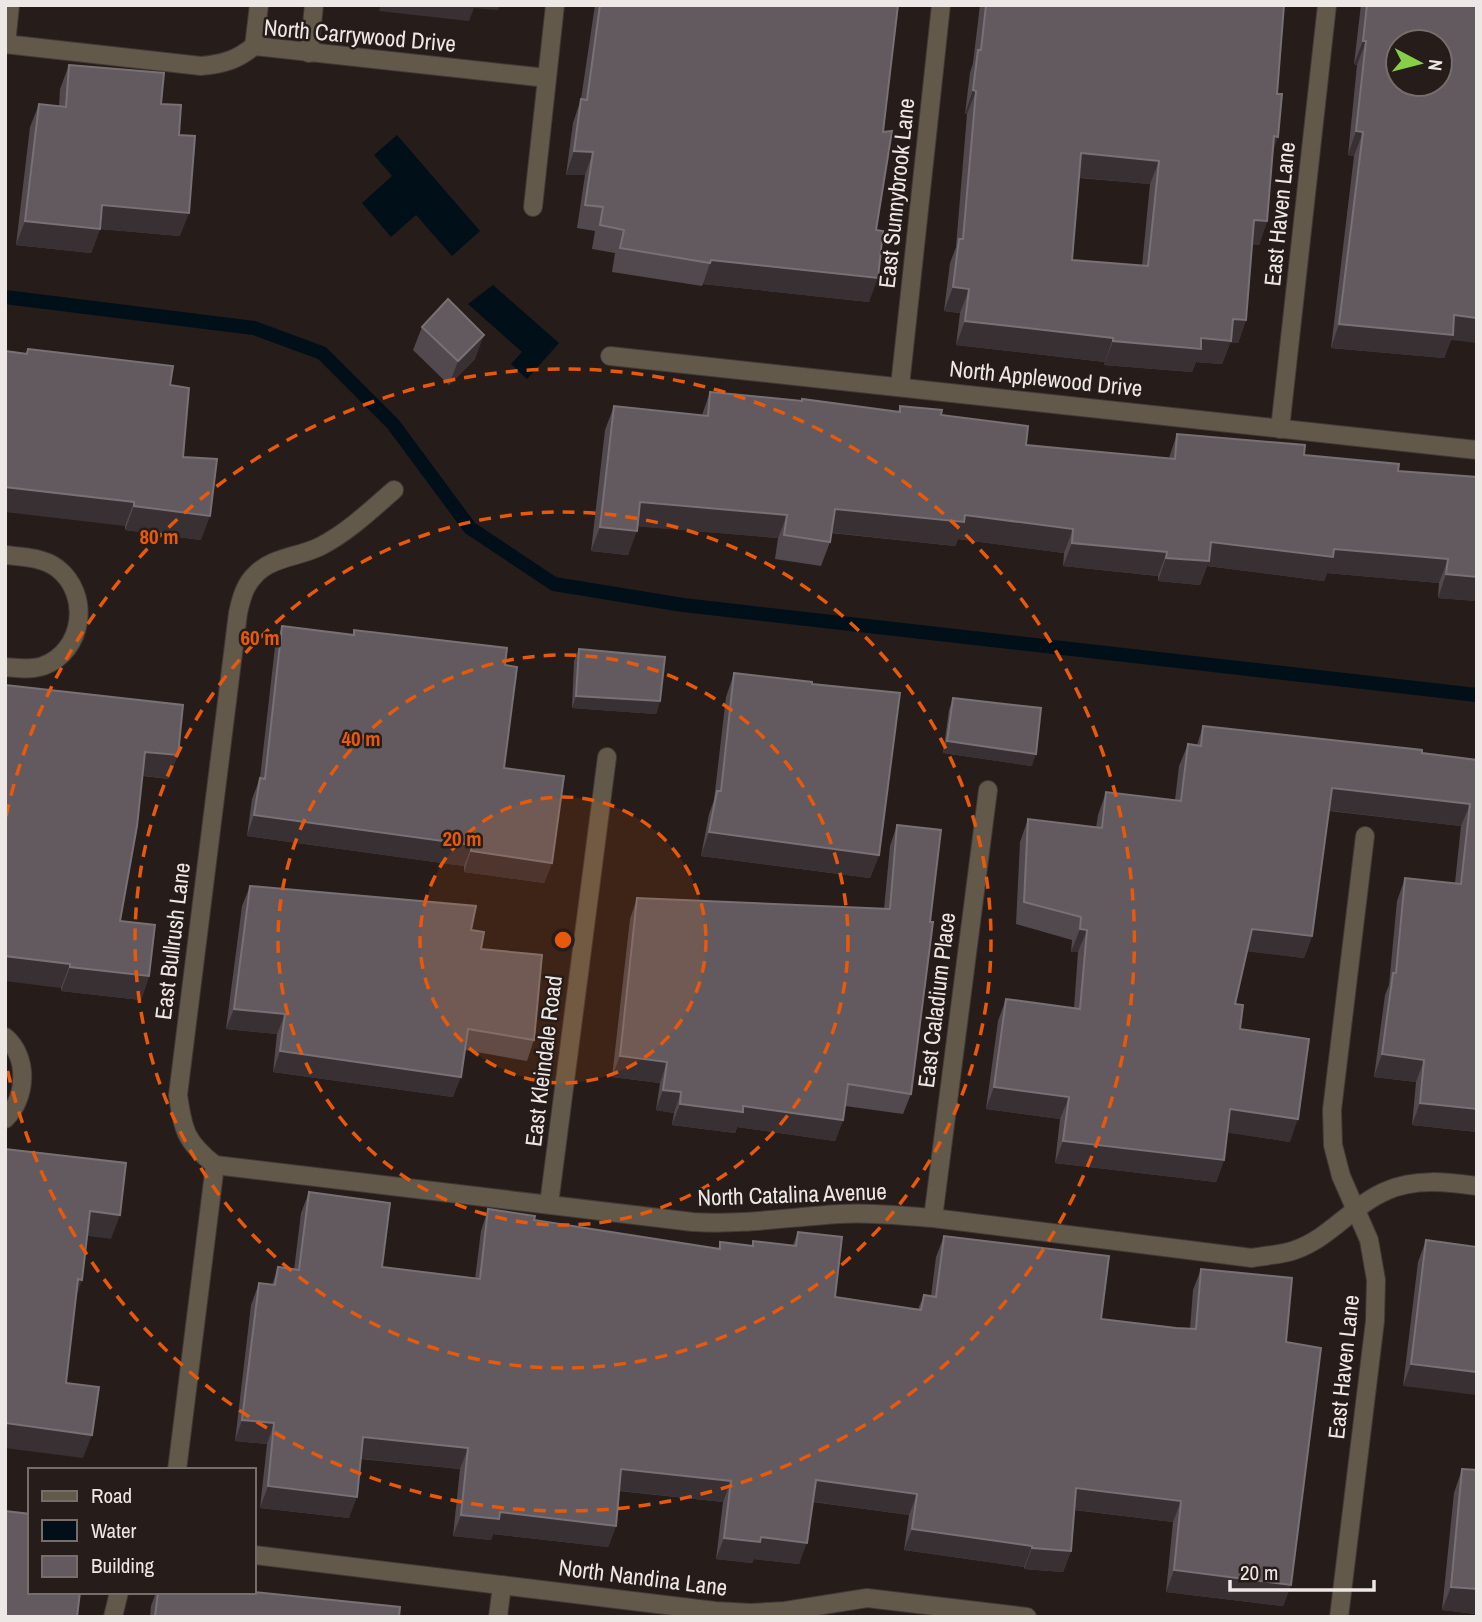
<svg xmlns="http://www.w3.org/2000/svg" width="1482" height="1622" font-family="'Archivo Narrow',sans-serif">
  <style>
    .water { fill: #000f18 }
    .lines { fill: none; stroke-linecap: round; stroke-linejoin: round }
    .stream { stroke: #000f18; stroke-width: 14 }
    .minor-casing { stroke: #423936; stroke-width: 20 }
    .minor { stroke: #62594a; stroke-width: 18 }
    .wall { fill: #51494e; fill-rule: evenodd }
    .shaded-wall { fill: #393033 }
    .building { fill: #625a5f; stroke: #777074; stroke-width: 2; fill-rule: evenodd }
    .ring { fill: none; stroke: #e8590c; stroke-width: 3.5; stroke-dasharray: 12 9 }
    .labels { text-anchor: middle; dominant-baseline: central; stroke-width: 5; stroke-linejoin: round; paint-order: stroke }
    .street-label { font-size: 23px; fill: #ede7e5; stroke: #261d1a }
    .centre { fill: #e8590c; stroke: #261d1a; stroke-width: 3.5 }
    .ring-label { font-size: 21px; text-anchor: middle; font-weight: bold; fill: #e8590c; stroke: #261d1a; stroke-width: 5; stroke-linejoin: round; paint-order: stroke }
  </style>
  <rect width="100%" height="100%" fill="#261d1a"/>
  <g class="water">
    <polygon points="397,135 480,231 452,256 416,215 391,237 362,203 392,176 374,155"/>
    <polygon points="493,285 559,343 527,379 511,364 522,352 468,304"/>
  </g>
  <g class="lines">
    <polyline class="stream" points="5,297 254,328 322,353 393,424 470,528 554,584 683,605 1477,695"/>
    <g class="minor-casing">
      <g id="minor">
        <path d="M 5,44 L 201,66 C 223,64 237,60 254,46 L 547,78"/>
        <polyline points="6,44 10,5"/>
        <polyline points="254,46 259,5"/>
        <polyline points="309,53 314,5"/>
        <polyline points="533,207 555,5"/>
        <polyline points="610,356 1477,450"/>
        <polyline points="900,386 941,5"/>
        <polyline points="1280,429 1327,5"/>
        <path d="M 5,555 C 23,557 42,557 57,568 C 91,594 84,651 43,666 C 31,670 18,668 5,667"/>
        <path d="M 5,1037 C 29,1057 27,1098 5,1119"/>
        <path d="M 215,1165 L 693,1222 C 743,1225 790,1217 840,1214 C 871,1212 902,1216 933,1218 L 1252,1258 C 1266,1255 1282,1255 1295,1250 C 1330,1238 1353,1205 1386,1191 C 1415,1178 1447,1182 1477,1186"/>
        <polyline points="549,1204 607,757"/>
        <polyline points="933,1218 988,790"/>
        <path d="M 177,1470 L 215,1165 C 186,1142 183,1131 178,1095 L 238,613 C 241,599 245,584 256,574 C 272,557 300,557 321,546 C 348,532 371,510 394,490"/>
        <polyline points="254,1555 715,1611 751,1613 785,1611 867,1598 1027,1617"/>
        <polyline points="113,1617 119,1592"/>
        <polyline points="498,1617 502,1585"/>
        <polyline points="1339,1617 1375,1321 1376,1280 1369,1240 1341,1176 1333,1145 1332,1110 1365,836"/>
      </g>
    </g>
    <use href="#minor" class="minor"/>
  </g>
  <g class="wall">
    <polygon points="595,5 898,5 883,132 876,230 869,302 703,284 702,286 612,272 615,253 592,249 595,231 577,228 585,175 566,175 573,123 581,99"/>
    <path d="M 980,5 L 1284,5 L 1267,221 L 1259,245 L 1252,244 L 1246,320 L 1238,343 L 1230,343 L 1222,364 L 1196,362 L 1192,372 L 1104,365 L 1105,362 L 956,345 L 960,313 L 944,311 L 950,263 L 956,247 L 967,114 L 965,114 L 970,73 L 973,63 ZM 1079,178 L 1150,184 L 1142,266 L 1072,260 Z"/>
    <polygon points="1361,5 1477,5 1451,340 1444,358 1331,348 1354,156 1348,155 1357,65 1354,64"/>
    <polygon points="69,65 161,104 179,135 180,236 100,229 91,253 16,245 30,127 39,104 59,106 60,89"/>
    <polygon points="422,327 475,359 449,385 413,350"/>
    <polygon points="28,349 170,385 183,457 201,540 125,530 125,526 26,353"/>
    <polygon points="710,392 801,401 802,399 898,412 900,406 941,415 1026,445 1169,458 1177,434 1398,471 1477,477 1477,601 1438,598 1439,583 1327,573 1324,581 1207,566 1200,585 1158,581 1158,576 1063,566 1064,553 958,539 955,546 831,533 830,542 821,566 775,559 778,538 637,526 628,555 591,551 605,430 614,406 702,415"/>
    <polygon points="282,626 353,635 354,630 505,665 504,768 552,863 544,883 464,872 464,866 247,836 252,799 260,778 275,647"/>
    <polygon points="579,649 660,701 656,714 572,708 574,661"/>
    <polygon points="734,673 812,684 879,855 870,878 701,856 709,814 714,800 726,697"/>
    <polygon points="5,685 169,779 143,776 120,921 149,976 141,1000 61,991 61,988"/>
    <polygon points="953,698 1032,766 943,753 949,710"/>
    <polygon points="1203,726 1477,760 1477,1132 1412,1125 1416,1082 1374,1077 1385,995 1389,985 1397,901 1405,878 1455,883 1461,826 1329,811 1312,936 1304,958 1247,951 1235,1004 1240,1029 1290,1142 1227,1132 1224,1160 1216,1182 1055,1163 1060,1119 986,1109 998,1021 1006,999 1074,1008 1078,952 1071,952 1072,940 1016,924 1020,842 1028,819 1096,828 1098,815 1106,792 1175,800 1179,766 1188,744 1197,745"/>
    <polygon points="897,825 930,922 911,1094 903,1114 845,1106 843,1120 835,1141 737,1127 735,1133 672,1125 674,1113 656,1110 660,1083 612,1077 630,919 637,898 884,909 890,846"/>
    <polygon points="250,886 471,930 534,1040 527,1061 465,1050 453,1097 273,1072 277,1034 226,1029 242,906"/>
    <polygon points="309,1192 382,1267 475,1279 481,1231 488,1209 534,1220 718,1249 720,1242 752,1246 753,1241 793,1245 798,1232 835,1297 918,1309 924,1295 931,1296 936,1257 944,1236 1101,1319 1190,1329 1193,1290 1201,1269 1286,1342 1291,1585 1283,1606 1166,1592 1173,1522 1074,1510 1071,1551 1063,1572 1024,1569 1024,1567 904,1550 909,1515 813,1502 799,1564 754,1559 752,1563 716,1559 723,1502 619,1491 616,1526 608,1547 493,1534 491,1540 453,1536 460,1469 361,1459 349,1518 260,1508 267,1444 235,1441 251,1305 259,1283 272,1285 278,1267 294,1270 301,1213"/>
    <polygon points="1426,1240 1477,1247 1403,1386 1418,1262"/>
    <polygon points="1462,1469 1477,1470 1477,1611 1476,1614 1442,1610 1454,1493"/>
    <polygon points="156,1592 254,1592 399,1617 150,1617 151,1606"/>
  </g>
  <g class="shaded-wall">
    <polygon points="381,5 500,5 498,10 474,8 469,21 379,11"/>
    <polygon points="1363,41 1366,41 1357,65 1354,64"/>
    <polygon points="973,90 976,91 967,114 965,114"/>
    <polygon points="1356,131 1363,132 1354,156 1348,155"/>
    <polygon points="1274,136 1278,137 1270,160"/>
    <polygon points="574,151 593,152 585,175 566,175"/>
    <polygon points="1081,153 1159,161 1150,184 1072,177"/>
    <polygon points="102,205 189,213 180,236 100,229 91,253 16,245 25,221"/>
    <polygon points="1254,220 1267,221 1259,245 1245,244"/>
    <polygon points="711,260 878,278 869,302 703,284"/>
    <polygon points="953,287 969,289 960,313 944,311"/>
    <polygon points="1454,315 1477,318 1477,343 1451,340 1444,358 1331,348 1339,324"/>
    <polygon points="1233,319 1246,320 1238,343 1230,343 1222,364 1196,362 1192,372 1104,365 1113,341"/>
    <polygon points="965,321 1113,338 1105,362 956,345"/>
    <polygon points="484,335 475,359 449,385 458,361"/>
    <polygon points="5,487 134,502 125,526 5,512"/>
    <polygon points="640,502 787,515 778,538 632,526"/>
    <polygon points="134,506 210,516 201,540 125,530"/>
    <polygon points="835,509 965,515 1073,529 1064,553 958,539 955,546 826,532"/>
    <polygon points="600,527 637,531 628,555 591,551"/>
    <polygon points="1211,542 1334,549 1448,559 1439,583 1327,573 1324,581 1207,566 1200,585 1158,581 1166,558"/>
    <polygon points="1072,543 1167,552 1158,576 1063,566"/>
    <polygon points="1446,574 1477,577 1477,601 1438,598"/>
    <polygon points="576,696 660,701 656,714 572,708"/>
    <polygon points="947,741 1036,754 1032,766 943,753"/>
    <polygon points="145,752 178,755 169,779 137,775"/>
    <polygon points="1332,788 1470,804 1461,826 1324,810"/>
    <polygon points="254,815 472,845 464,866 247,836"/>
    <polygon points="709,832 879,855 870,878 701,856"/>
    <polygon points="471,851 552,863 544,883 464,872"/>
    <polygon points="1080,929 1087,930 1078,952 1071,952"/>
    <polygon points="1252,929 1312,936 1304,958 1244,951"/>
    <polygon points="5,956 70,964 61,988 5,981"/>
    <polygon points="70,967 149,976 141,1000 61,991"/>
    <polygon points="234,1009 285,1014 277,1034 226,1029"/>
    <polygon points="280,1051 461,1077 453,1097 273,1072"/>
    <polygon points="1382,1054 1424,1060 1416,1082 1374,1077"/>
    <polygon points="620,1056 667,1062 660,1083 612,1077"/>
    <polygon points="994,1087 1069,1097 1060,1119 986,1109"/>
    <polygon points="663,1090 681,1092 674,1113 656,1110"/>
    <polygon points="1420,1103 1477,1109 1477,1132 1412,1125"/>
    <polygon points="680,1104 743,1106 843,1120 835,1141 737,1127 735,1133 672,1125"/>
    <polygon points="1230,1109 1298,1119 1290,1142 1222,1132"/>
    <polygon points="1063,1141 1224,1160 1216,1182 1055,1163"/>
    <polygon points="90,1211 120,1215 111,1239 81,1235"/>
    <polygon points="78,1279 82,1280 74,1303"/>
    <polygon points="1411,1364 1477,1372 1477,1395 1403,1386"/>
    <polygon points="242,1420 274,1423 267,1444 235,1441"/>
    <polygon points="5,1423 92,1435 83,1458 5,1448"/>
    <polygon points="363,1437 468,1448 460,1469 355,1458"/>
    <polygon points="621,1469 731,1481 723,1502 613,1490"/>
    <polygon points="816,1480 917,1494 909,1515 808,1501"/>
    <polygon points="268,1486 357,1497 349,1518 260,1508"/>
    <polygon points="1076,1488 1181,1501 1173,1522 1068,1509"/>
    <polygon points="500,1512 616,1526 608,1547 493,1534 491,1540 453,1536 461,1515"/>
    <polygon points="912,1529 1032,1546 1024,1567 904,1550"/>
    <polygon points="761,1537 807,1543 799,1564 754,1559 752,1563 716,1559 724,1538"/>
    <polygon points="1032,1548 1071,1551 1063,1572 1024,1569"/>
    <polygon points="1174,1570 1291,1585 1283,1606 1166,1592"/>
    <polygon points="1451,1587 1477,1589 1477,1611 1476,1614 1442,1610"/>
  </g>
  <g class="building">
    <polygon points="600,5 898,5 883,132 892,131 876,230 883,231 878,278 711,260 710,263 620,248 624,230 600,225 603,207 585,205 593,152 574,151 581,99 587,100"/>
    <path d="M 986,5 L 1284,5 L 1277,94 L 1282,94 L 1278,137 L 1274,136 L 1267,221 L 1254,220 L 1246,320 L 1233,319 L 1231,341 L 1201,338 L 1201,349 L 1113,341 L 1113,338 L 965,321 L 969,289 L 953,287 L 959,239 L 963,239 L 976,91 L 973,90 L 978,50 L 981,50 ZM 1081,153 L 1159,161 L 1148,266 L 1072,260 Z"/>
    <path d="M 1367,5 L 1477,5 L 1477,318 L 1454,315 L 1453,335 L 1339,324 L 1363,132 L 1356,131 L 1366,41 L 1363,41 ZM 1398,42 L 1440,42 L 1440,84 L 1398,84 Z"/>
    <polygon points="69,65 164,73 161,104 181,105 179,135 195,136 189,213 102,205 100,229 25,221 39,104 66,107"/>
    <polygon points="448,299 484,335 458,361 422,327"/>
    <polygon points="28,349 173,366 170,385 189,388 183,457 217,459 210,516 134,506 134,502 5,487 5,351 27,354"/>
    <polygon points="710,392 802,401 802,399 900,412 900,406 942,410 941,415 1028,426 1026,445 1175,459 1177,434 1305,445 1304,455 1399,464 1398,471 1477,477 1477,577 1446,574 1448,559 1334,549 1333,557 1211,542 1209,561 1166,558 1167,552 1072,543 1073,529 965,515 964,522 835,509 830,542 784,535 787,515 640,502 637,531 600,527 614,406 708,416"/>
    <polygon points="282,626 354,635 354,630 507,648 505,665 517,667 504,768 564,776 552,863 471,851 472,845 254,815 260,778 265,779"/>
    <polygon points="579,649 665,657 660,701 576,696"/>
    <polygon points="734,673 812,682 812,684 900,693 879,855 709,832 717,791 721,791"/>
    <polygon points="5,685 183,705 178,755 145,752 137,826 120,921 155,925 149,976 70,967 70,964 5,956"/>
    <polygon points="953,698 1041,708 1036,754 947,741"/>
    <polygon points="1203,726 1422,750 1422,753 1477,760 1477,1109 1420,1103 1424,1060 1382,1054 1393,973 1396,973 1405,878 1461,884 1470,804 1332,788 1312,936 1252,929 1235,1004 1243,1005 1240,1029 1309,1039 1298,1119 1230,1109 1224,1160 1063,1141 1069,1097 994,1087 1006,999 1080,1009 1087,930 1080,929 1081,917 1024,902 1028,819 1102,828 1106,792 1181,801 1188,744 1201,746"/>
    <polygon points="897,825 941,830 930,922 933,922 911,1094 848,1084 843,1120 743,1106 743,1112 680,1104 681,1092 663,1090 667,1062 620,1056 637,898 890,909"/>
    <polygon points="250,886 476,906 471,930 484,932 481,949 542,955 534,1040 468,1029 461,1077 280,1051 285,1014 234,1009"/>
    <polygon points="5,1149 126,1163 120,1215 90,1211 82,1280 78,1279 66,1383 99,1387 92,1435 5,1423"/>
    <polygon points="309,1192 390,1203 382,1267 480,1279 488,1209 535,1216 534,1220 720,1249 720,1242 753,1246 753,1241 796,1246 798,1232 842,1237 835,1297 921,1310 924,1295 936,1297 944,1236 1109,1256 1101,1319 1176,1328 1196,1329 1201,1269 1292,1278 1286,1342 1321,1348 1291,1585 1174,1570 1181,1501 1076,1488 1071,1551 1032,1548 1032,1546 912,1529 917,1494 816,1480 807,1543 761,1537 760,1542 724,1538 731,1481 621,1469 616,1526 500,1512 499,1519 461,1515 468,1448 363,1437 357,1497 268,1486 274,1423 242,1420 259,1283 275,1285 278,1267 299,1270"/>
    <polygon points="1426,1240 1477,1247 1477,1372 1411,1364"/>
    <polygon points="1462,1469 1477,1470 1477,1589 1451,1587"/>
    <polygon points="5,1511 30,1514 30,1592 80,1592 77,1617 5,1617"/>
    <polygon points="158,1592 254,1592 400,1607 399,1617 155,1617"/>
  </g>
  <circle cx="563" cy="940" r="143" fill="#e8590c" fill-opacity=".12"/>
  <g class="ring">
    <circle cx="563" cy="940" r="143"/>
    <circle cx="563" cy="940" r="285"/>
    <circle cx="563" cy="940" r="428"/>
    <path d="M6 816A571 571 0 1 1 6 1064"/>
  </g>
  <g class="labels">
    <g class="street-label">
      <text transform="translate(360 35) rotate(5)">North Carrywood Drive</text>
      <text transform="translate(896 193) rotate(-84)">East Sunnybrook Lane</text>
      <text transform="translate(1279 214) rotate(-84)">East Haven Lane</text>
      <text transform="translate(1046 378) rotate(6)">North Applewood Drive</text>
      <text transform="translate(172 941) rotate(-83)">East Bullrush Lane</text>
      <text transform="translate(936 1000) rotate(-83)">East Caladium Place</text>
      <text transform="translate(543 1061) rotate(-83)">East Kleindale Road</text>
      <text transform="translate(792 1194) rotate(-2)">North Catalina Avenue</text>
      <text transform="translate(1343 1367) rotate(-84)">East Haven Lane</text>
      <text transform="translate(643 1577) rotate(7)">North Nandina Lane</text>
    </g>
  </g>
  <circle cx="563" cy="940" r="10" class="centre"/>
  <g class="ring-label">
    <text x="159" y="544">80 m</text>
    <text x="260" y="645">60 m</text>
    <text x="361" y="746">40 m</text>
    <text x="462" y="846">20 m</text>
  </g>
  <rect width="1482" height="1622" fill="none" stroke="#ede7e5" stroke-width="14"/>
  <rect x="28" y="1468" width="228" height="126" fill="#261d1a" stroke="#766e6b" stroke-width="2"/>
  <rect x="42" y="1491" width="35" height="10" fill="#62594a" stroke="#766e6b" stroke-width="2"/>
  <text x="91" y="1503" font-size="21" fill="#ede7e5">Road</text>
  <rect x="42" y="1520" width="35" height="21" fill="#000f18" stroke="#766e6b" stroke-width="2"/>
  <text x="91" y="1538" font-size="21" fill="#ede7e5">Water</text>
  <rect x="42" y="1556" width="35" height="21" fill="#625a5f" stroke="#766e6b" stroke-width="2"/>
  <text x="91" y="1573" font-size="21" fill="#ede7e5">Building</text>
  <g transform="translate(1419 63) rotate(97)"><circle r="33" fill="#261d1a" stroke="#766e6b" stroke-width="2"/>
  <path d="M0-5L12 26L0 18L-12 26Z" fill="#88cf49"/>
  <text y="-10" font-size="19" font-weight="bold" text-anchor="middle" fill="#ede7e5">N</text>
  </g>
  <path d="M1230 1580v10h144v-10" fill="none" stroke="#ede7e5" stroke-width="3.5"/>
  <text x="1240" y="1580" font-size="21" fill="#ede7e5" stroke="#261d1a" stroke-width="5" paint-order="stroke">20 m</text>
</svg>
